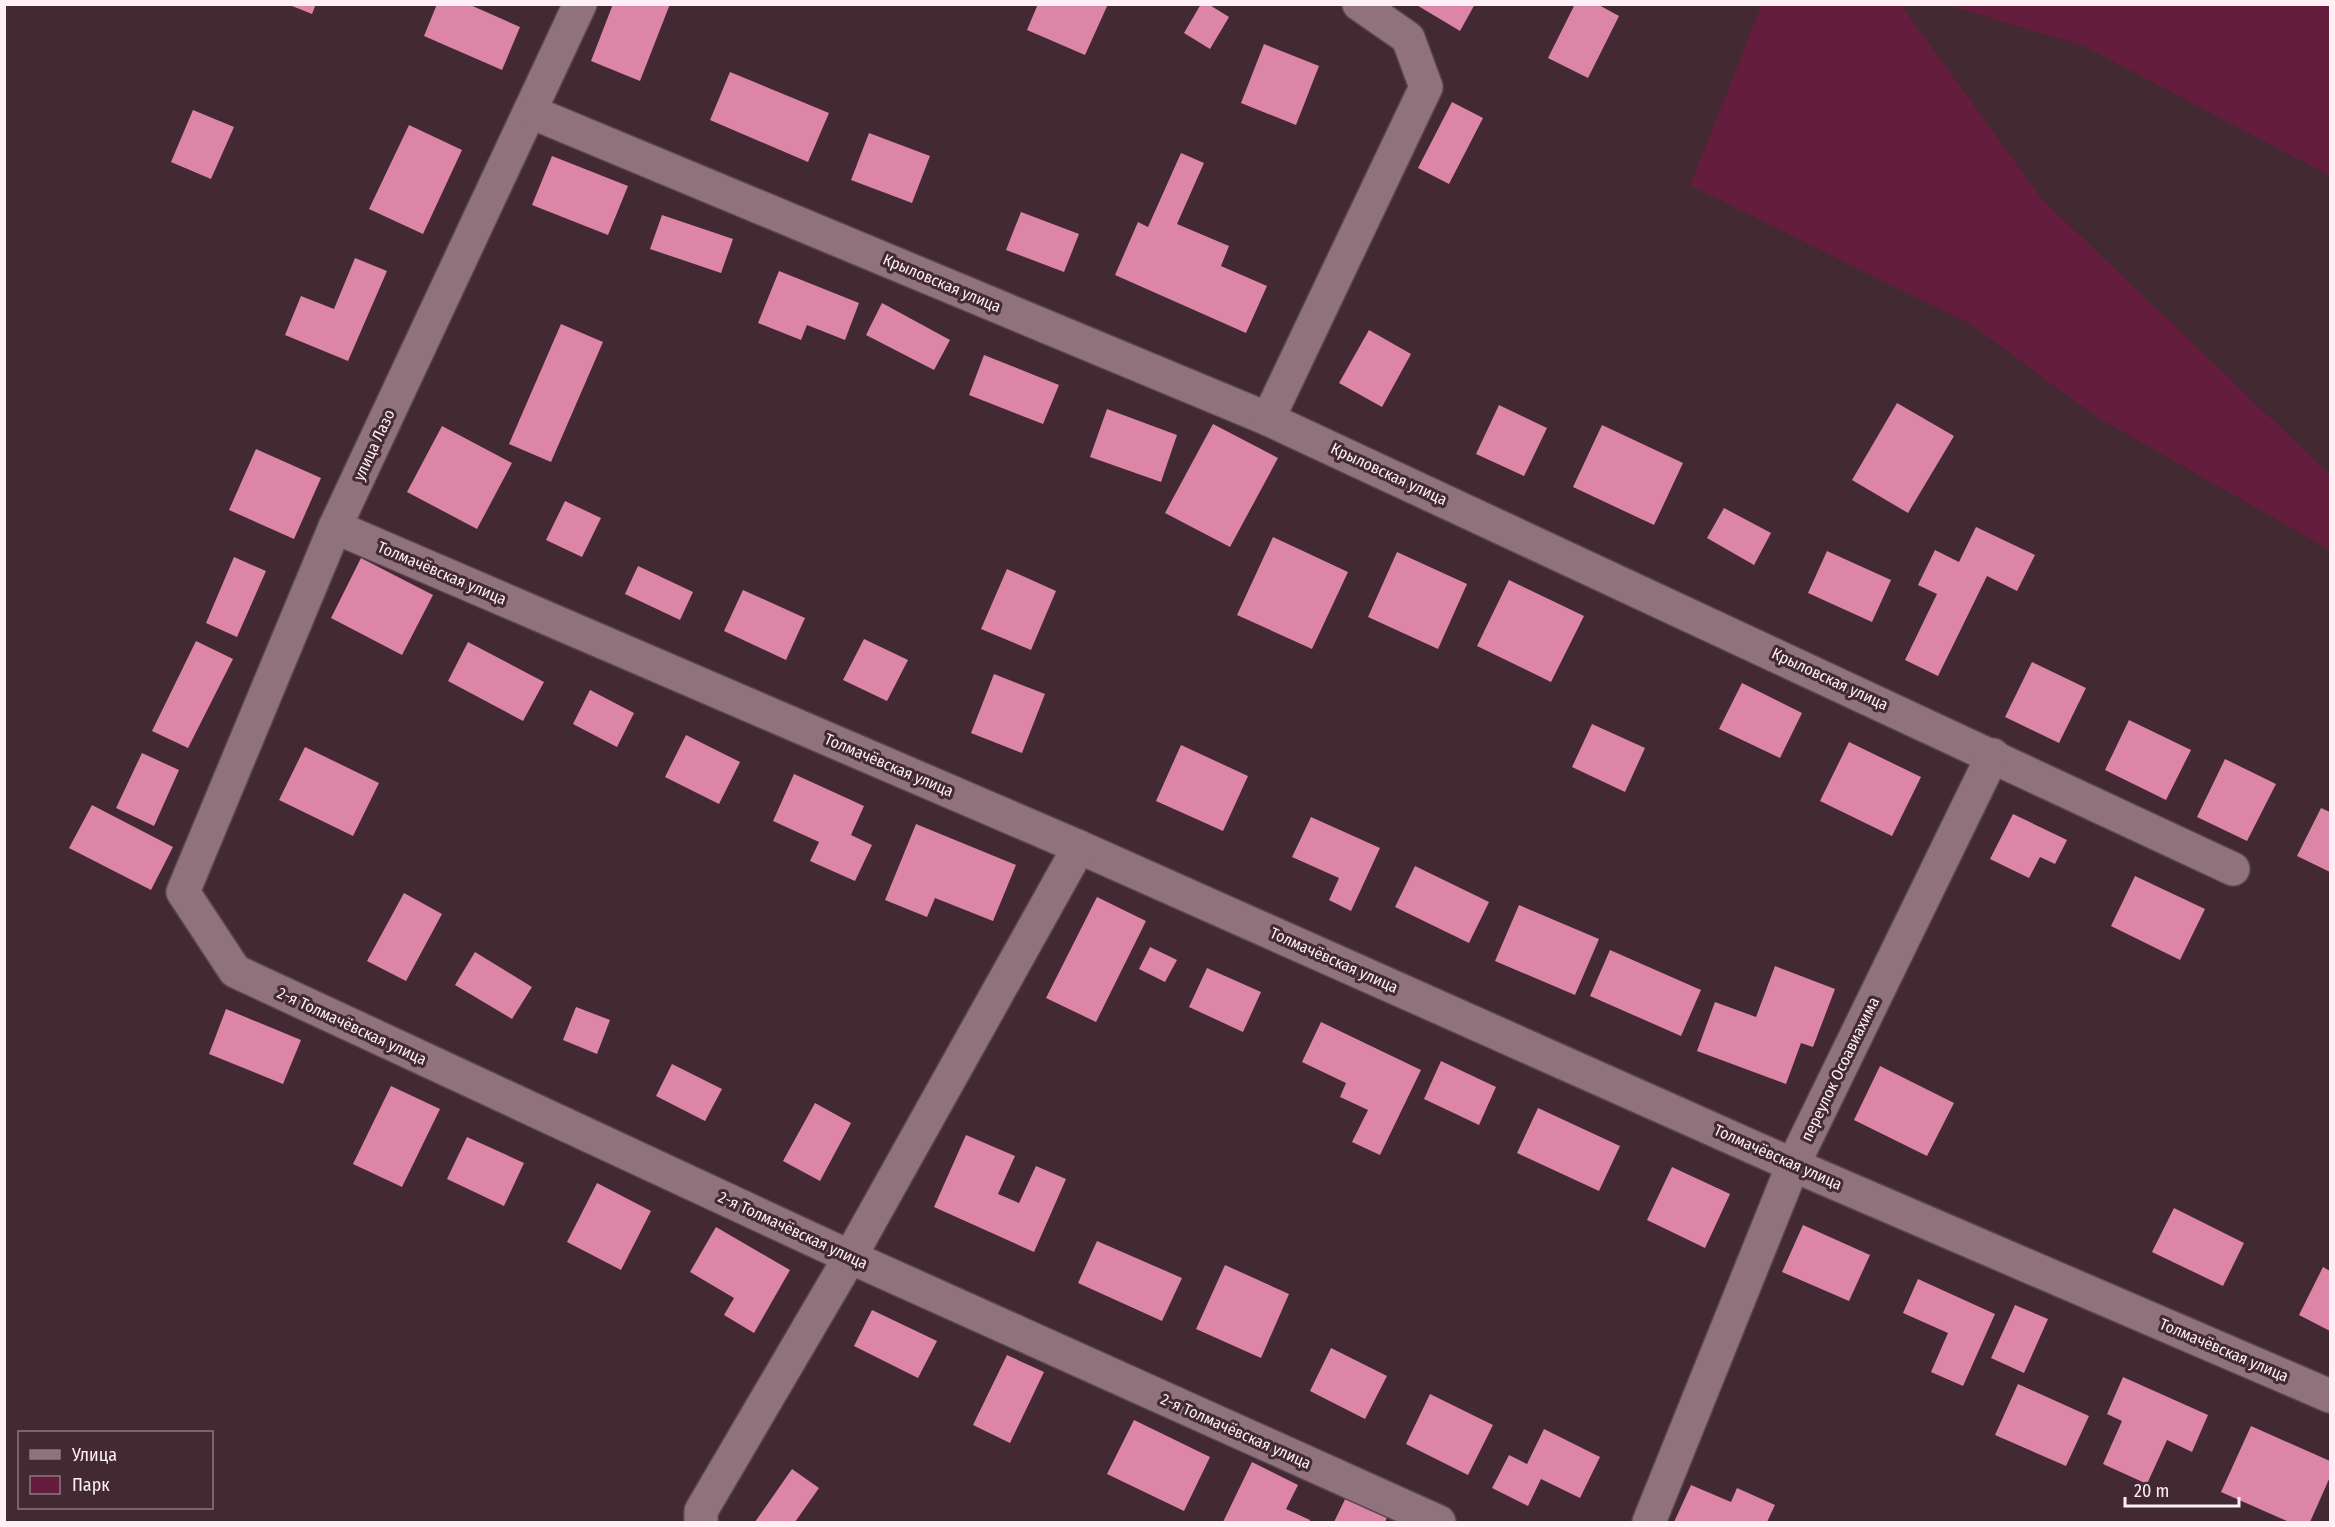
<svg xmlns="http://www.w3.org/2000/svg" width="2335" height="1527" font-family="'Fira Sans Condensed',sans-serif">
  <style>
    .green { fill: #651d3e }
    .building { fill: #dd85a7 }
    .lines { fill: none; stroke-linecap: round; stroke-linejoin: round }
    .street-casing { stroke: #5b464e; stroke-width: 36 }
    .street { stroke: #90727d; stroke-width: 33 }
    .labels { text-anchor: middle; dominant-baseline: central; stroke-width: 6; stroke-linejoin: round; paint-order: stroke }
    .street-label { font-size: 16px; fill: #fdeff4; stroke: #422932 }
  </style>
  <rect width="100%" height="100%" fill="#422932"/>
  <g class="green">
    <polygon points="1762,4 1901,5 2041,198 2330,475 2330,550 2095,416 1972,325 1690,185"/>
    <polygon points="1948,5 2330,5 2330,176 2084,46"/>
  </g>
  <g class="building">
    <polygon points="287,4 316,4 312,14"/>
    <polygon points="437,4 468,4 520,27 502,70 424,36"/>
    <polygon points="613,4 670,4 640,81 591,61"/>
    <polygon points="1038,4 1108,4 1085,55 1027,30"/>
    <polygon points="1201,4 1208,4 1229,17 1210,49 1184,33"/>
    <polygon points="1415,4 1475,4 1460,31"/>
    <polygon points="1575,4 1597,4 1619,16 1588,78 1548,58"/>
    <polygon points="1264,44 1319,66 1296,125 1241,103"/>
    <polygon points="730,72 829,113 808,162 710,120"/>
    <polygon points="1452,102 1483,118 1449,184 1418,168"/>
    <polygon points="193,110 234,127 211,179 171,162"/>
    <polygon points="409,125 462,150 423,234 369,209"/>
    <polygon points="869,133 930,156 912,203 851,180"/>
    <polygon points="1181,153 1204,163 1177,224 1229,246 1221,266 1267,286 1246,333 1115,275 1138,222 1148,227"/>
    <polygon points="552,156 628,186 608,235 532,205"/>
    <polygon points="1021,212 1079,234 1064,272 1006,250"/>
    <polygon points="662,215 733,239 721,273 650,249"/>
    <polygon points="355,258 387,271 348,361 285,335 301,296 334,309"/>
    <polygon points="779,271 859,303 845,340 807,325 801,340 758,323"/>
    <polygon points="882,303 950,340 934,370 866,335"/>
    <polygon points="561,324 603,342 551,462 509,444"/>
    <polygon points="1369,330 1411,354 1382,407 1339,383"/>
    <polygon points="984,355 1059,385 1043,424 969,395"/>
    <polygon points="1897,403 1954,436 1908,513 1852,480"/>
    <polygon points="1499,405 1547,428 1524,476 1476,454"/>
    <polygon points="1107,409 1177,435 1161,482 1090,457"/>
    <polygon points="1213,424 1278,458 1230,547 1165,513"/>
    <polygon points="1602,425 1683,463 1654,525 1573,487"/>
    <polygon points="442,426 512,463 477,529 407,492"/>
    <polygon points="256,449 321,478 294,539 229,510"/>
    <polygon points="565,501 601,518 582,557 546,540"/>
    <polygon points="1724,508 1771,533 1754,565 1707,538"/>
    <polygon points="1976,527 2035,555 2017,591 1987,576 1938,676 1905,660 1937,594 1918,585 1935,550 1959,562"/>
    <polygon points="1273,537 1348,572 1312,649 1237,615"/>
    <polygon points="1827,551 1891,580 1872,622 1808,593"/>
    <polygon points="1397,552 1467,584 1438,649 1368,617"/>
    <polygon points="234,557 266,571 237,637 206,623"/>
    <polygon points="361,558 433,595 402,655 331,618"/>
    <polygon points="638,566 693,592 680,620 625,594"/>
    <polygon points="1007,569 1056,591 1031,650 981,629"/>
    <polygon points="1509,580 1584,616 1551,682 1477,646"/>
    <polygon points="743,590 805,618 786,660 724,631"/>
    <polygon points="864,639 908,660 887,701 843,680"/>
    <polygon points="196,641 233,659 188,748 152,731"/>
    <polygon points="468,642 544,682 523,721 448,681"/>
    <polygon points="2032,662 2086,688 2059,743 2005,717"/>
    <polygon points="994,674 1045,694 1022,753 971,733"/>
    <polygon points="1742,683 1802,713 1780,758 1719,729"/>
    <polygon points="590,690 634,713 617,747 573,724"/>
    <polygon points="2129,720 2191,750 2166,800 2105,770"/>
    <polygon points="1592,724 1645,748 1625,792 1572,767"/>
    <polygon points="686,735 740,762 719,804 665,777"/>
    <polygon points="1849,742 1921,777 1892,836 1820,801"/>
    <polygon points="1181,745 1248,776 1223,831 1156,801"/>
    <polygon points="305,747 379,783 353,836 279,800"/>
    <polygon points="142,753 179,770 154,826 116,808"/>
    <polygon points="2225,759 2276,784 2247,841 2197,817"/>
    <polygon points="794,774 864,806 851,835 872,845 855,881 810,861 819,842 773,821"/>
    <polygon points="92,805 173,847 151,890 69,848"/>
    <polygon points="2321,808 2330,812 2330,872 2297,856"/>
    <polygon points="2013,814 2067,840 2055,864 2040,857 2029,878 1990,859"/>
    <polygon points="1311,817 1380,848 1351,911 1329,900 1339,878 1292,857"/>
    <polygon points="916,824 1016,865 993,921 935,898 927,917 885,900"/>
    <polygon points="1415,866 1489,902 1469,943 1395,907"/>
    <polygon points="2135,876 2205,909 2180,960 2111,926"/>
    <polygon points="404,893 442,914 406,981 367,961"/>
    <polygon points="1097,897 1146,921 1096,1022 1046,998"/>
    <polygon points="1519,905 1599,939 1575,995 1495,961"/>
    <polygon points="1150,947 1177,960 1165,982 1139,969"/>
    <polygon points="1610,950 1701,990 1681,1036 1590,996"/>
    <polygon points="475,952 532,987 512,1019 455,985"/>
    <polygon points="1775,966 1835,989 1813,1047 1801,1043 1786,1084 1697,1051 1715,1002 1756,1017"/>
    <polygon points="1207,968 1261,992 1243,1032 1189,1007"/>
    <polygon points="576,1007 610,1020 597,1054 563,1040"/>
    <polygon points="226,1009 301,1040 283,1084 209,1054"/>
    <polygon points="1321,1022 1421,1070 1380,1155 1352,1142 1368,1110 1340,1097 1346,1083 1302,1062"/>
    <polygon points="1441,1061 1496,1087 1479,1125 1424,1099"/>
    <polygon points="672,1064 722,1089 705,1121 656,1096"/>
    <polygon points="1880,1066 1954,1103 1927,1156 1854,1120"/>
    <polygon points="391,1086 440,1109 402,1187 353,1164"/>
    <polygon points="815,1103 851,1123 820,1181 783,1161"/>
    <polygon points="1538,1108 1620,1146 1599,1191 1517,1153"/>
    <polygon points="966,1135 1015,1156 998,1194 1019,1203 1036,1166 1066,1179 1034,1252 934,1207"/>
    <polygon points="467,1137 524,1163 504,1206 447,1179"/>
    <polygon points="1672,1167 1730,1194 1705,1248 1647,1220"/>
    <polygon points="597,1183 651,1211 621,1270 567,1242"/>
    <polygon points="2174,1208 2244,1243 2223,1286 2152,1252"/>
    <polygon points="1803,1225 1870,1255 1849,1301 1782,1272"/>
    <polygon points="716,1227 790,1270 754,1333 724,1315 734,1298 690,1272"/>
    <polygon points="1097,1241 1182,1278 1162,1321 1078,1283"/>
    <polygon points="1225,1265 1289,1294 1261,1358 1196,1329"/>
    <polygon points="2323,1267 2330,1271 2330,1331 2299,1315"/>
    <polygon points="1918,1279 1995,1314 1963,1386 1931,1372 1948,1333 1903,1313"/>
    <polygon points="2015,1305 2048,1319 2024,1373 1991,1358"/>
    <polygon points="872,1310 937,1341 918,1378 854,1346"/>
    <polygon points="1331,1348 1387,1376 1365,1419 1310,1391"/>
    <polygon points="1007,1355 1044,1372 1010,1443 973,1425"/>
    <polygon points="2123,1377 2208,1415 2192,1452 2167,1440 2147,1484 2103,1464 2122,1421 2107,1414"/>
    <polygon points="2018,1384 2089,1416 2066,1466 1995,1435"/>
    <polygon points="1430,1394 1493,1425 1468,1475 1406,1444"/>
    <polygon points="1134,1420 1210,1457 1184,1511 1107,1474"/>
    <polygon points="2251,1426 2330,1461 2330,1477 2310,1522 2289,1522 2221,1492"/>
    <polygon points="1544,1429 1600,1457 1580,1498 1541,1479 1528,1506 1492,1488 1509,1455 1527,1464"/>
    <polygon points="1252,1462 1298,1485 1286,1509 1310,1520 1309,1522 1223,1522"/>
    <polygon points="792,1469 819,1488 795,1522 755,1522"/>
    <polygon points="1691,1485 1731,1502 1737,1488 1775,1505 1767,1522 1674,1522"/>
    <polygon points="1349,1491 1390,1511 1385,1522 1334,1522"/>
  </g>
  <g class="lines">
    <g class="street-casing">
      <g id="street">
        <polyline points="580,4 335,527 183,892 235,971 850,1257 1439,1522"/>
        <polyline points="531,112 1268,419 2233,869"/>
        <polyline points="1268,419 1426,87 1408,38 1359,4"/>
        <polyline points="335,527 1079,847 1793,1165 2330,1396"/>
        <polyline points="701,1522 701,1511 850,1257 1079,847"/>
        <polyline points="1649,1522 1793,1165 1993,755"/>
      </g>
    </g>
    <use href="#street" class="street"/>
  </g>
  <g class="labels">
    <g class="street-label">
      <text transform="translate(942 283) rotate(23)">Крыловская улица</text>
      <text transform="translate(374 445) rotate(-65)">улица Лазо</text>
      <text transform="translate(1389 474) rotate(25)">Крыловская улица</text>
      <text transform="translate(442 573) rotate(23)">Толмачёвская улица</text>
      <text transform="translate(1830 679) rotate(25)">Крыловская улица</text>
      <text transform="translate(889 765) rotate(23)">Толмачёвская улица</text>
      <text transform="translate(1334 960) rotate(24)">Толмачёвская улица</text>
      <text transform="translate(352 1026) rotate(25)">2-я Толмачёвская улица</text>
      <text transform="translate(1840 1069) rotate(-64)">переулок Осоавиахима</text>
      <text transform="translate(1778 1157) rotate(24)">Толмачёвская улица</text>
      <text transform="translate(793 1230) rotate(25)">2-я Толмачёвская улица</text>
      <text transform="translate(2224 1350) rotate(23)">Толмачёвская улица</text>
      <text transform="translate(1236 1431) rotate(24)">2-я Толмачёвская улица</text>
    </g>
  </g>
  <rect width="2335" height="1527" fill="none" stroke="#fdeff4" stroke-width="12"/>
  <rect x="18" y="1431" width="195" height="78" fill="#422932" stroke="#8d7880" stroke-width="1.5"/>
  <rect x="30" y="1450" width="30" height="9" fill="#90727d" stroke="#8d7880" stroke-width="1.5"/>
  <text x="72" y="1461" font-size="18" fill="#fdeff4">Улица</text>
  <rect x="30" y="1476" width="30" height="18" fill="#651d3e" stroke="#8d7880" stroke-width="1.5"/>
  <text x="72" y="1491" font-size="18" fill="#fdeff4">Парк</text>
  <path d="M2125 1497v9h114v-9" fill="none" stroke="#fdeff4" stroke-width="3"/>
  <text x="2134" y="1497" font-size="18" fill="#fdeff4" stroke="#422932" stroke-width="4.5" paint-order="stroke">20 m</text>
</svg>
